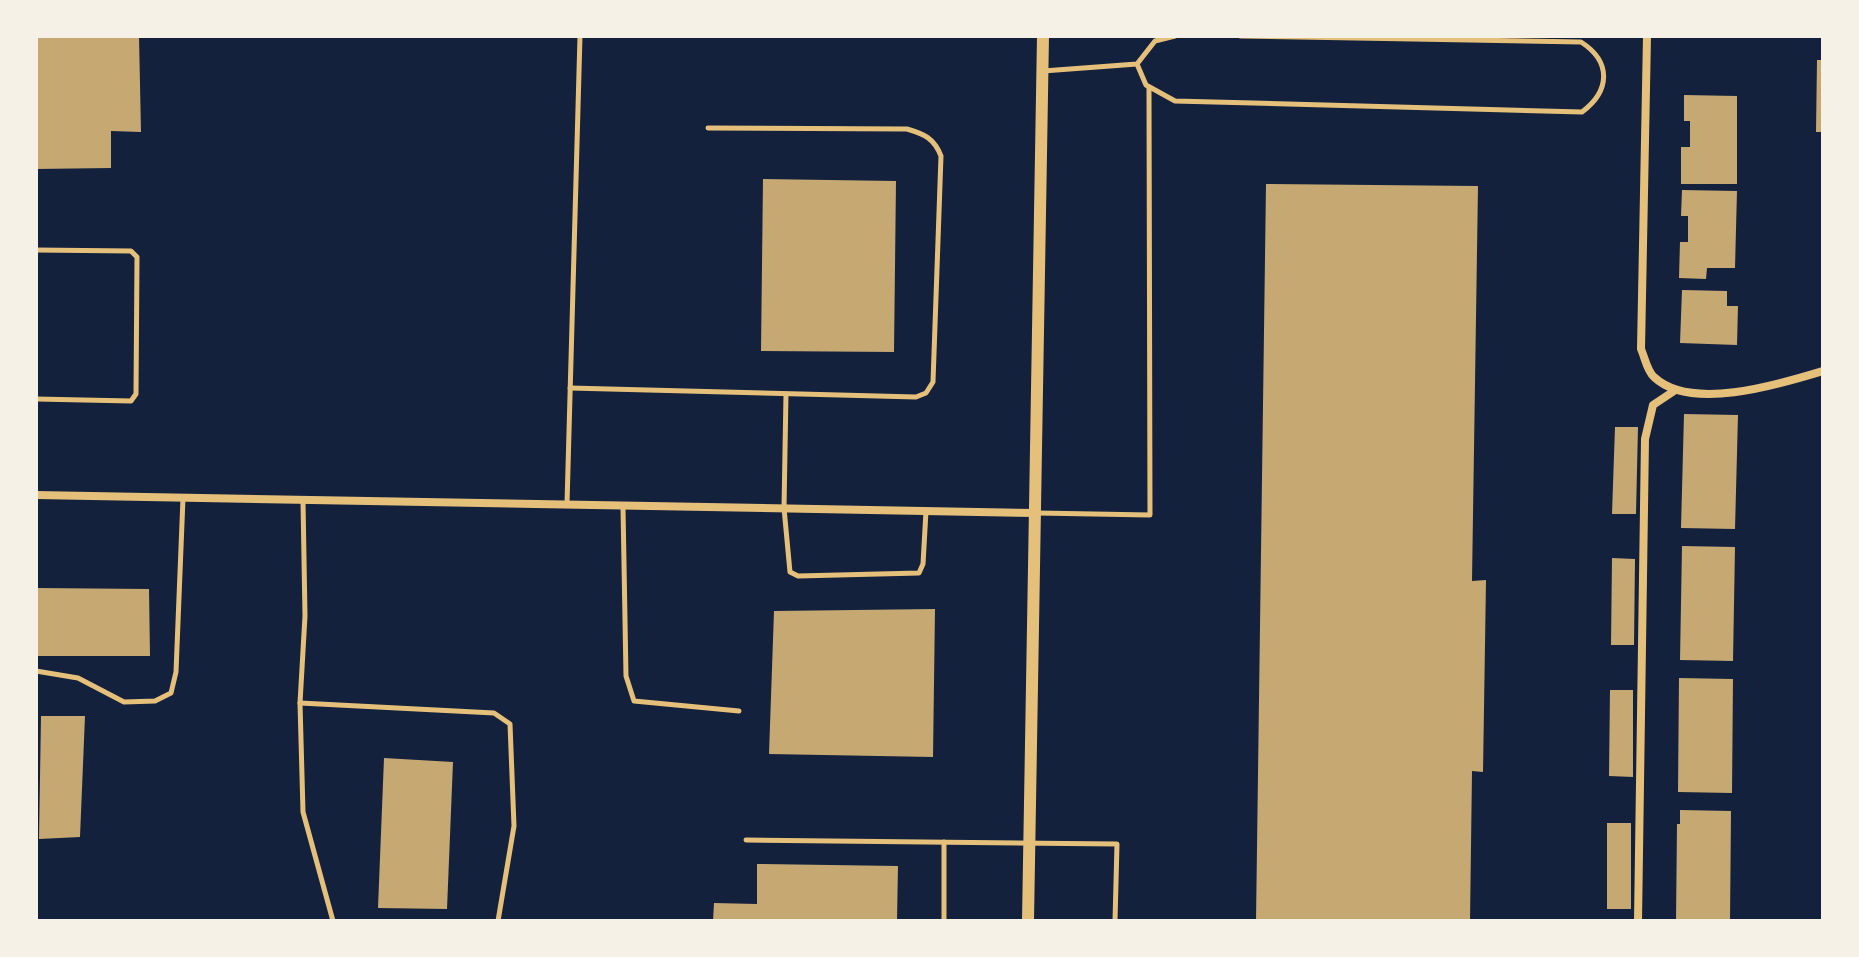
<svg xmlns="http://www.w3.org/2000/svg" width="1859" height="957" font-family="'Sofia Sans Condensed',sans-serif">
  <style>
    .building { fill: #c6a872 }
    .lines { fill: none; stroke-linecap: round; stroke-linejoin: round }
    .service { stroke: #e5c07b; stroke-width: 5 }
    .minor { stroke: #e5c07b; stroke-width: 8 }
    .tertiary { stroke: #e5c07b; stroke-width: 12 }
  </style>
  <rect width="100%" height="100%" fill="#14213d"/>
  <g class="building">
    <polygon points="36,36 139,36 141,132 111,131 111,168 36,169"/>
    <polygon points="1817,60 1823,60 1823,132 1816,132"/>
    <polygon points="1684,95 1737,96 1737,184 1681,184 1681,147 1690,147 1690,121 1684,121"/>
    <polygon points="763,179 896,181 894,352 761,351"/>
    <polygon points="1266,184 1478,186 1472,581 1486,580 1483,772 1472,771 1470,921 1256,921"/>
    <polygon points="1682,190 1737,191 1735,268 1707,268 1706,279 1679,278 1680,242 1688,242 1688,216 1681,216"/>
    <polygon points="1682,290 1727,291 1727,306 1738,306 1737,345 1680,343"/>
    <polygon points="1684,414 1738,415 1735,529 1681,528"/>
    <polygon points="1615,427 1638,427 1636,514 1612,514"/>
    <polygon points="1682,546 1735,547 1733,661 1680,660"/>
    <polygon points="1612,558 1635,559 1634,645 1611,645"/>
    <polygon points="36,588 149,589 150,656 36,656"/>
    <polygon points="935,609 933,757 769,754 774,611"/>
    <polygon points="1679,678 1733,679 1732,793 1678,792"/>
    <polygon points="1610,690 1633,690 1633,777 1609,776"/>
    <polygon points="41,716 85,716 80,837 39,839"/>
    <polygon points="384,758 453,762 447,909 378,908"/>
    <polygon points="1680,810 1731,811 1730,921 1676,921 1677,824 1680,824"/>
    <rect x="1607" y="823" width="24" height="86"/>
    <polygon points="757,864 898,866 897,921 713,921 714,903 757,904"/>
  </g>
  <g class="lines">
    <g class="service">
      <path d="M 1137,64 L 1146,85 L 1175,101 L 1582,112 C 1610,91 1612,62 1581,42 L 1240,36"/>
      <polyline points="1043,71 1137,64 1155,41 1175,36"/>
      <polyline points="36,250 131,251 137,257 136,394 131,401 36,399"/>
      <path d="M 570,388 L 916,397 L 926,393 L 933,382 L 941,156 C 934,138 924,134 907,129 L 708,128"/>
      <polyline points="786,394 784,508 790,572 798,576 919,573 923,564 926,511"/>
      <polyline points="303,501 305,616 300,703 303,812 333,921"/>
      <polyline points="567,504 580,36"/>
      <polyline points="623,507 626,676 634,701 739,711"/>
      <polyline points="1037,513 1150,515 1149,88"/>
      <polyline points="36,671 78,678 124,702 155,701 171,693 176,672 183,498"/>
      <polyline points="300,703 494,713 510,724 514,826 498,921"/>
      <polyline points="746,840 1117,844 1115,921"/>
      <polyline points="944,921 944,842"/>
    </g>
    <g class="minor">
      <path d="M 1647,36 L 1641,349 C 1645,358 1647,371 1654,377 C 1691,412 1780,384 1823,371"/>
      <polyline points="36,495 1036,513"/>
      <polyline points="1638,921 1645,439 1653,405 1674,391"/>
    </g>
    <polyline class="tertiary" points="1028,921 1043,36"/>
  </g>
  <rect width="1859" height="957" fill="none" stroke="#f6f1e7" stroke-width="76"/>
</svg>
